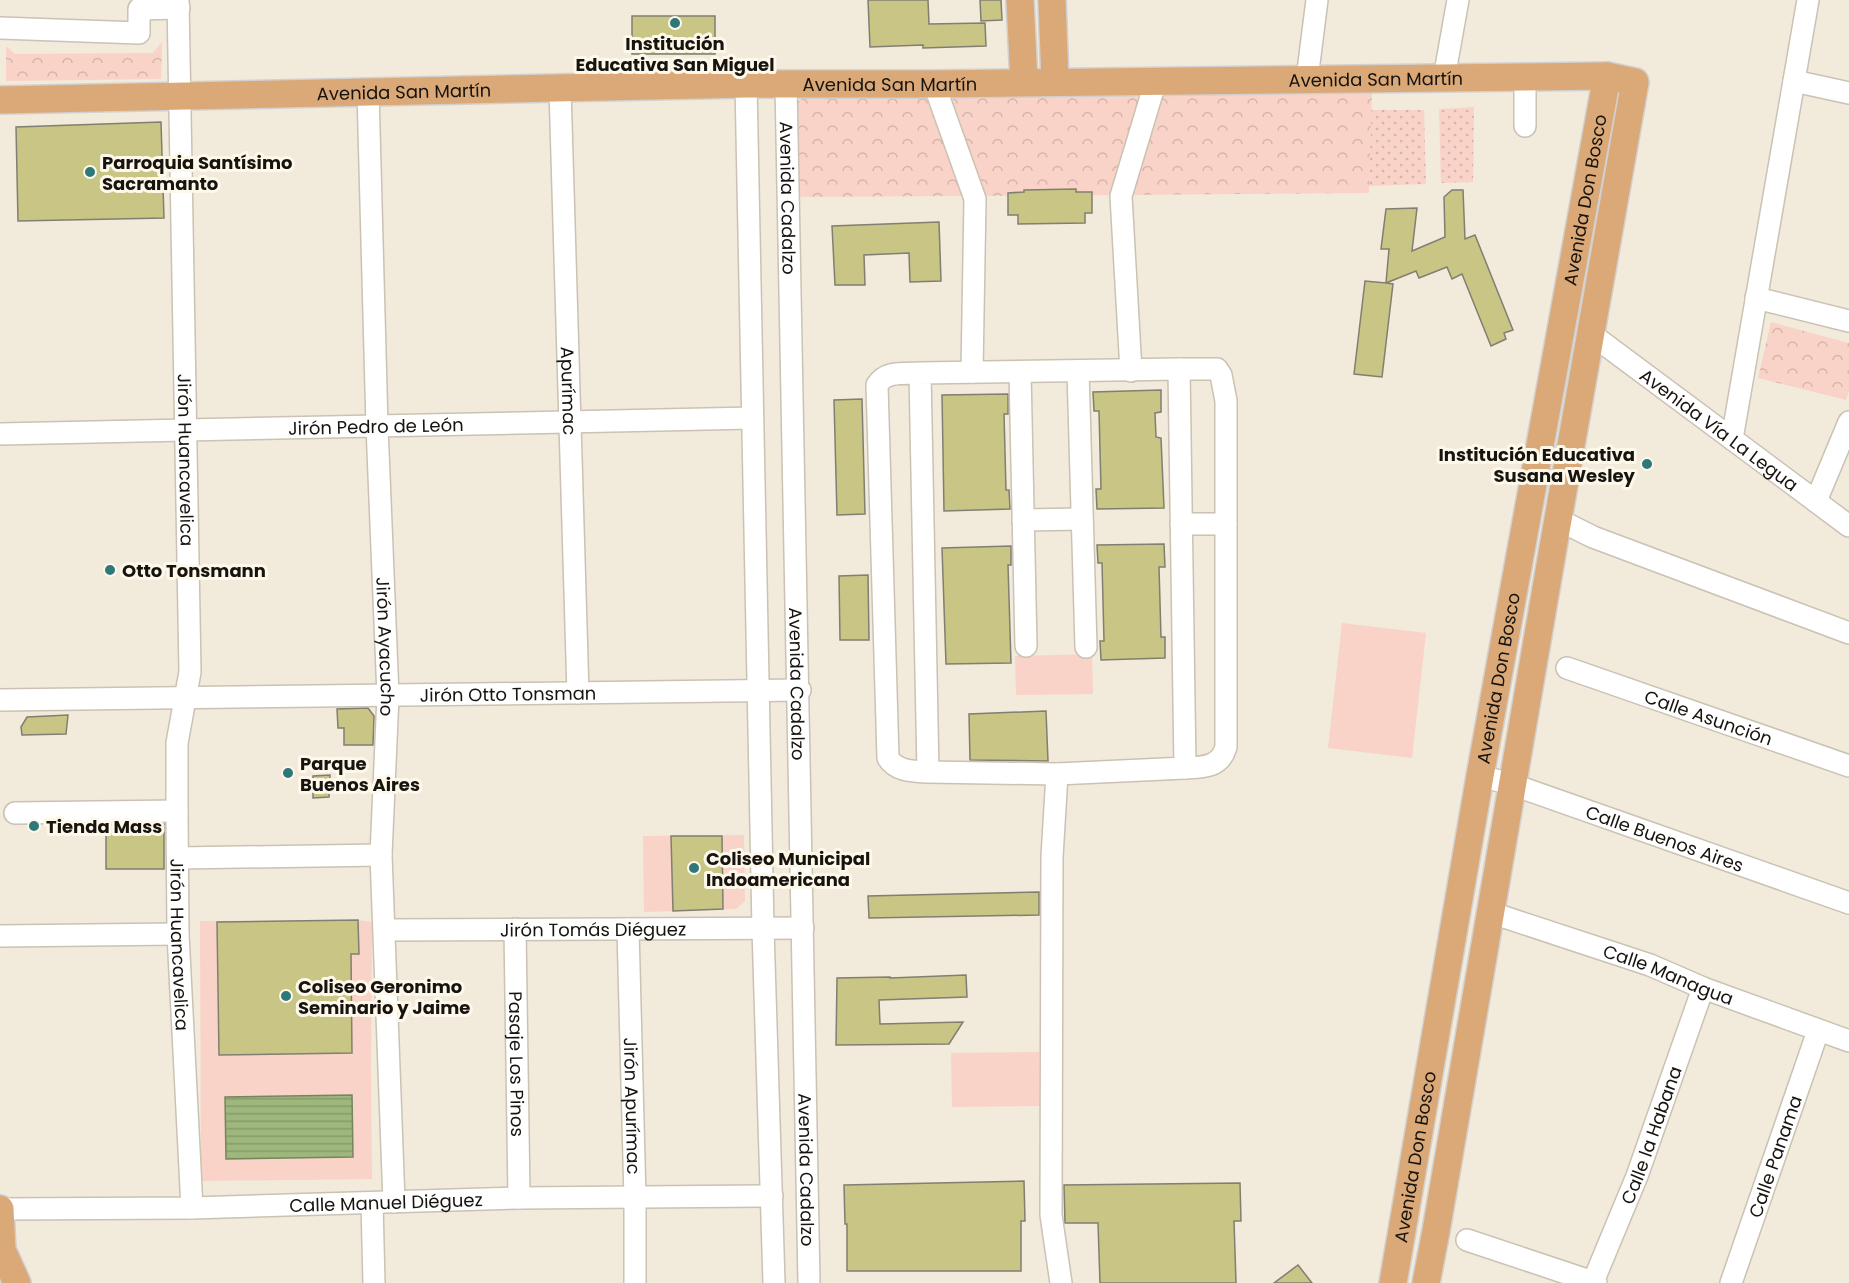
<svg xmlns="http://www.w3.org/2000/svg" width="1849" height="1283" font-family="Poppins,sans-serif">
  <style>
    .grass { fill: url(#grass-dots) }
    .park { fill: url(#park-crowns) }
    .pitch { fill: #f9d3c8 }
    .water { fill: url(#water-rules); stroke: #76865c; stroke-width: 1.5 }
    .building { fill: #c9c584; stroke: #807f71; stroke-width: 1.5 }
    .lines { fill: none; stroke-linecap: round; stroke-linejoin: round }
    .minor-casing { stroke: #cac2b3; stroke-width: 24 }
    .major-casing { stroke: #d1d0cf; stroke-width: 30 }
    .minor { stroke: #fff; stroke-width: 21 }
    .major { stroke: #daa977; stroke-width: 27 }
    .poi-dot { fill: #2f7879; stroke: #fef8eb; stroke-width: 2 }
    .labels { text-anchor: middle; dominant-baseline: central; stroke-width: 6; stroke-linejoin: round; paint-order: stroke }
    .poi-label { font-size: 18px; font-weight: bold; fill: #17140f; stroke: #fef8eb; text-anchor: start }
    .street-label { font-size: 18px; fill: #17140f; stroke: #fef8eb }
  </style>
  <defs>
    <pattern id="grass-dots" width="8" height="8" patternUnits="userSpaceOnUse" patternTransform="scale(1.5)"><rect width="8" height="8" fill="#f9d3c8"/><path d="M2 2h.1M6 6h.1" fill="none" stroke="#d5b4ab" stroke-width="1.8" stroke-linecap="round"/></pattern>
    <pattern id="park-crowns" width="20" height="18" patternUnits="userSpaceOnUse" patternTransform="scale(1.5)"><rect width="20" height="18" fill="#f9d3c8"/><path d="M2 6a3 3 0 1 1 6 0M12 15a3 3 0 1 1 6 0" fill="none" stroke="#d5b4ab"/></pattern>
    <pattern id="water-rules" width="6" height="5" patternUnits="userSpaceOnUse" patternTransform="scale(1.5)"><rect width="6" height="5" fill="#9eb77d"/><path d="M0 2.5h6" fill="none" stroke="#879c6b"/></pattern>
  </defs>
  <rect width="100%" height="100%" fill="#f2eadb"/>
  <g class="grass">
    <polygon points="1474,107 1473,182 1441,183 1439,109"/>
    <polygon points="1371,110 1424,110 1426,184 1369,186"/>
  </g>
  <g class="park">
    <polygon points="162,42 161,79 6,81 6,46 15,54 153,53"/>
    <polygon points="1372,91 1369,193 1127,195 1159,96"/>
    <polygon points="1135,96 1139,98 1140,102 1112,195 980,196 947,103 955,98"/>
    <polygon points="916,98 926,99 928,102 963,196 798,197 795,103 802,99"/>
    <polygon points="1771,322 1849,343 1849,391 1846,400 1758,378"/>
  </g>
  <g class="pitch">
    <polygon points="1342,623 1426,633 1412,758 1328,748"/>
    <polygon points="1092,654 1093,694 1016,695 1015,656"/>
    <polygon points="744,835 745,901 736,909 644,912 643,836"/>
    <polygon points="358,920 372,922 371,1071 372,1179 201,1181 200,921"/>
    <polygon points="1039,1052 1040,1106 952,1107 951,1053"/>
  </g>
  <polygon class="water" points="352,1095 353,1157 226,1159 225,1097"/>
  <g class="building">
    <polygon points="868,0 928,0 929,24 985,23 986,46 923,48 923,45 870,47"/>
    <polygon points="980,0 1001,0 1002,20 981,21"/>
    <rect x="632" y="16" width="83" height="38"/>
    <polygon points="161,122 164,218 18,221 16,127"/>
    <polygon points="1076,189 1076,192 1092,192 1092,213 1085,213 1085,223 1018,224 1018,215 1008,215 1008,193 1024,192 1024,190"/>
    <polygon points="1452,190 1463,190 1465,239 1475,235 1513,330 1504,333 1506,339 1491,346 1462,274 1452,279 1447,267 1419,278 1416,271 1386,283 1393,284 1382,377 1354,374 1365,281 1386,283 1389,249 1381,249 1386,209 1417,208 1412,251 1445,237 1444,197"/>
    <polygon points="939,222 941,281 910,282 909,253 864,255 865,285 835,285 832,226"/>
    <polygon points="1161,390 1161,412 1155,413 1156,437 1161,438 1164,508 1097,509 1096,489 1101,489 1099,411 1094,411 1093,392"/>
    <polygon points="1008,394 1008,414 1004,414 1006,490 1009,490 1010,509 944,511 942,395"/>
    <polygon points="862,399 865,514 837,515 834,400"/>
    <polygon points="1164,544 1165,567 1159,567 1161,637 1165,637 1165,658 1101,660 1100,641 1104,641 1102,563 1098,563 1097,545"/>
    <polygon points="1011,546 1011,565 1008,565 1011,663 946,664 942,548"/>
    <polygon points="868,575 869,640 840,640 839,576"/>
    <polygon points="368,708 374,716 373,745 344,745 344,728 338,728 337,709"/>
    <polygon points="1046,711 1048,761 970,760 969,714"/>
    <polygon points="68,715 66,734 22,735 21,727 27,717"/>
    <polygon points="330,775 329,797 313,798 313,776"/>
    <polygon points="164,824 164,869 106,869 106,825"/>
    <polygon points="671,836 722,836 723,909 673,911"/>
    <polygon points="1039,892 1039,915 869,918 868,896"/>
    <polygon points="358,920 359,954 351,954 352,1053 219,1055 217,922"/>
    <polygon points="966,975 967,997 879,1000 880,1024 963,1022 949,1044 836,1045 837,978 890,977 890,978"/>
    <polygon points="1024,1181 1025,1221 1021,1221 1021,1271 847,1271 847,1224 845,1224 844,1185"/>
    <polygon points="1240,1183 1241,1221 1234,1221 1236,1283 1100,1283 1098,1223 1065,1223 1064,1185"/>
    <polygon points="1298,1265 1312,1283 1274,1283"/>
  </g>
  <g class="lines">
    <g class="minor-casing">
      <g id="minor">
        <path id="s1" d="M 178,0 L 190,672 L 177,743 L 177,811 L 178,934 L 192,1208"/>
        <polyline points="0,28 139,33 139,9 179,8"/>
        <polyline points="1444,78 1458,0"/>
        <polyline points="1307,79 1317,0"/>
        <polyline points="1794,81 1849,93"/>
        <polyline points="746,84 763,929 774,1283"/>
        <path id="s2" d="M 786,84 L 809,1283"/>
        <polyline points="934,84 975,199 972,372"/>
        <path id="s3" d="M 560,89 L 578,693"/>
        <path id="s4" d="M 368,92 L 377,426 L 388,696 L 381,855 L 394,1202"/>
        <polyline points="1525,126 1525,77"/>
        <polyline points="1756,298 1849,321"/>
        <path id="s5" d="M 1591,334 L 1849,526"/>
        <path d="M 1179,369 L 1217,369 L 1221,375 L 1226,401 L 1226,747 C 1220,768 1203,767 1185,768"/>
        <polyline points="1078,371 1086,647"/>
        <polyline points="1131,371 1121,196 1156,80"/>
        <polyline points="1020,372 1026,646"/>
        <path d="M 920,373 C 905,374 886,370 877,385 L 888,758 C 897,772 914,771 928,772 L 1057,774 L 1185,768 L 1179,369 L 920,373 L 928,772"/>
        <path id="s6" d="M 0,434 L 752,418"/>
        <polyline points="1732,439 1808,0"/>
        <polyline points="1816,501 1849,422"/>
        <polyline points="1023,520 1082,519"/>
        <polyline points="1559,520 1593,537 1849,633"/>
        <polyline points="1181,524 1226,524"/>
        <path id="s7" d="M 1567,668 L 1849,766"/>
        <path id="s8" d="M 0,700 L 800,690"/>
        <polyline points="1057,774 1052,857 1051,1215 1061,1283"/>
        <path id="s9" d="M 1480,776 L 1511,784 L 1849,903"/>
        <polyline points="15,813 177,811"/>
        <polyline points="178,858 381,855"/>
        <path id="s10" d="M 1489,912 L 1650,965 L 1703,988 L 1849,1041"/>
        <path id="s11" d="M 515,929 L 519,1198"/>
        <path id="s12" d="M 628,929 L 635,1198 L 635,1283"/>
        <path id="s13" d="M 385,930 L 803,928"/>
        <polyline points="0,936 178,934"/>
        <polyline points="372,1203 374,1283"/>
        <path id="s14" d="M 0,1209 L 192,1208 L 519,1198 L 772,1196"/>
        <polyline points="1467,1240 1596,1283"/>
        <path id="s15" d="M 1593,1282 L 1637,1176 L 1703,988"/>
        <path id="s16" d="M 1731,1283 L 1818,1031"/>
      </g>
    </g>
    <g class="major-casing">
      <g id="major">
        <polyline points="1020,0 1024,82"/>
        <polyline points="1052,0 1055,81"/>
        <path id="s17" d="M 0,100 L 746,84 L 934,84 L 1607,76 L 1635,82 C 1568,465 1499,847 1436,1231 L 1426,1283"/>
        <polyline points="0,1209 2,1250 17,1283"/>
        <path id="s18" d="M 1393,1283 L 1480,776 L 1607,76"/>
      </g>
    </g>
    <use href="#minor" class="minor"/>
    <use href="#major" class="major"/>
  </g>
  <g class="poi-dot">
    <circle cx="675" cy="23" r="6"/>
    <circle cx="90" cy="172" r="6"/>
    <circle cx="1647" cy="464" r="6"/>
    <circle cx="110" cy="570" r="6"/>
    <circle cx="288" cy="773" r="6"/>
    <circle cx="34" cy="826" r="6"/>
    <circle cx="694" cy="868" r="6"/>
    <circle cx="286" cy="996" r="6"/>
  </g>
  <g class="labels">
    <g class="poi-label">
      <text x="675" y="43" text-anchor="middle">Institución<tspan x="675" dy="21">Educativa San Miguel</tspan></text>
      <text x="102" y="162">Parroquia Santísimo<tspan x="102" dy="21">Sacramanto</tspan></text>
      <text x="1635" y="454" text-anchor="end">Institución Educativa<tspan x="1635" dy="21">Susana Wesley</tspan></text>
      <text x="122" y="570">Otto Tonsmann</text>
      <text x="300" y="763">Parque<tspan x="300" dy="21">Buenos Aires</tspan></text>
      <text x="46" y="826">Tienda Mass</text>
      <text x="706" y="858">Coliseo Municipal<tspan x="706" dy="21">Indoamericana</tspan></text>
      <text x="298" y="986">Coliseo Geronimo<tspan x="298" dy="21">Seminario y Jaime</tspan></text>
    </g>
    <g class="street-label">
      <text stroke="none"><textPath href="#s17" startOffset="1376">Avenida San Martín</textPath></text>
      <text stroke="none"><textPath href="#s17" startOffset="890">Avenida San Martín</textPath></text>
      <text stroke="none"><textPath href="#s17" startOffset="404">Avenida San Martín</textPath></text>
      <text stroke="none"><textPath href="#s2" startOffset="114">Avenida Cadalzo</textPath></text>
      <text stroke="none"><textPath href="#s18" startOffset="1100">Avenida Don Bosco</textPath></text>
      <text stroke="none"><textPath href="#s3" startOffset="302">Apurímac</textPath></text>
      <text stroke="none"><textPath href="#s6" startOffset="376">Jirón Pedro de León</textPath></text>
      <text stroke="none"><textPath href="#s5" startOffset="160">Avenida Vía La Legua</textPath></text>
      <text stroke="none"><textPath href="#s1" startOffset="460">Jirón Huancavelica</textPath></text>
      <text stroke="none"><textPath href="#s4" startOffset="555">Jirón Ayacucho</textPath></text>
      <text stroke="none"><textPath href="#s18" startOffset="614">Avenida Don Bosco</textPath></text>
      <text stroke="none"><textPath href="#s2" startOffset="600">Avenida Cadalzo</textPath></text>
      <text stroke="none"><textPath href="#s8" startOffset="508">Jirón Otto Tonsman</textPath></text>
      <text stroke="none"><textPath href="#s7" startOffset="150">Calle Asunción</textPath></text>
      <text stroke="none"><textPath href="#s9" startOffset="195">Calle Buenos Aires</textPath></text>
      <text stroke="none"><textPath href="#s13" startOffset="208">Jirón Tomás Diéguez</textPath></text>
      <text stroke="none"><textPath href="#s1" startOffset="946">Jirón Huancavelica</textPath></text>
      <text stroke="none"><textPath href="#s10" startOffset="190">Calle Managua</textPath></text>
      <text stroke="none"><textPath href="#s11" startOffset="135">Pasaje Los Pinos</textPath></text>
      <text stroke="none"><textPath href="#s12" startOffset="177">Jirón Apurímac</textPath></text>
      <text stroke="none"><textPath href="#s15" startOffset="158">Calle la Habana</textPath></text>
      <text stroke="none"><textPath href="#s16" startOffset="134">Calle Panama</textPath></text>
      <text stroke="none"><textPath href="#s18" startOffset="128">Avenida Don Bosco</textPath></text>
      <text stroke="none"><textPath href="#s2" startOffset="1086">Avenida Cadalzo</textPath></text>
      <text stroke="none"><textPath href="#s14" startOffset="386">Calle Manuel Diéguez</textPath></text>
    </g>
  </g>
</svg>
